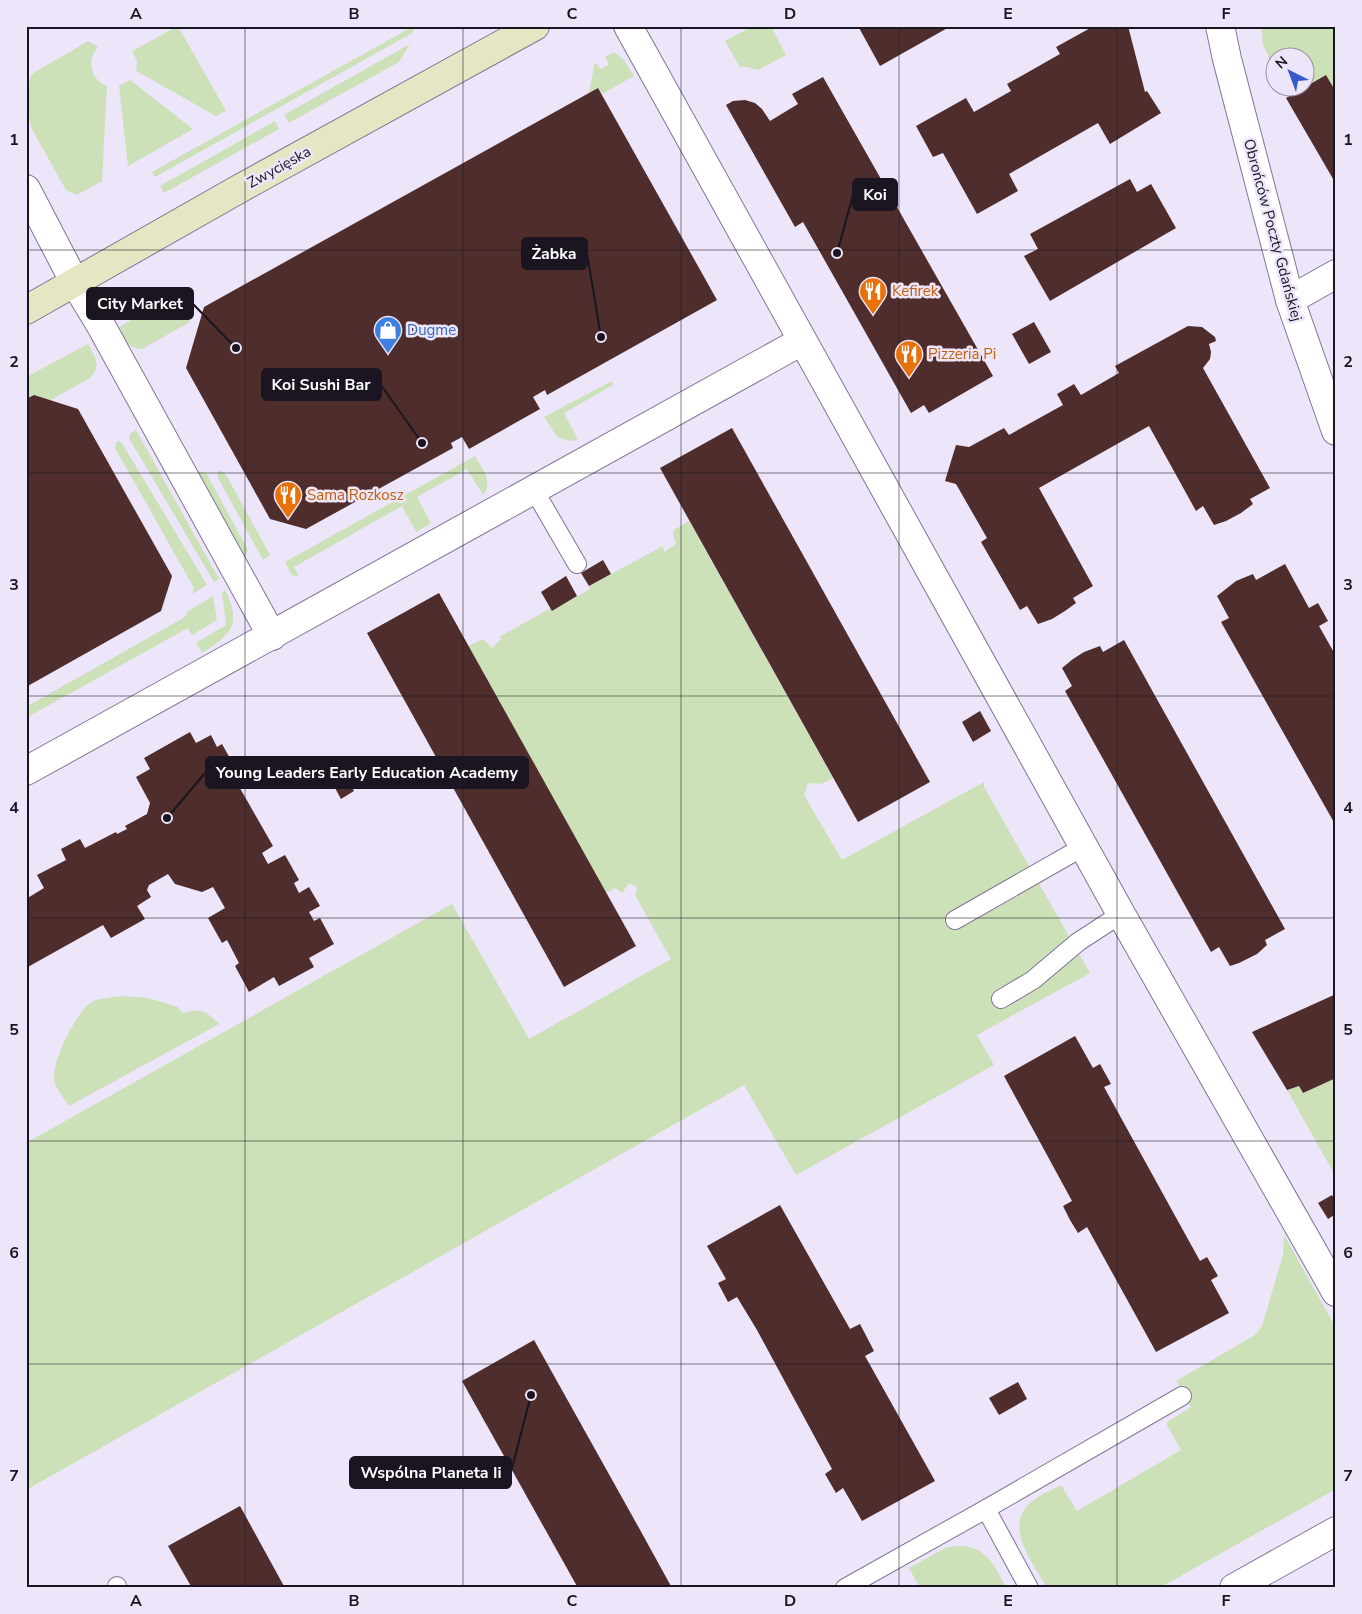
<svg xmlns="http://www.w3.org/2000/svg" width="1362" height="1614" font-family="'Nunito Sans',sans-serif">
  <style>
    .green { fill: #cce1b8 }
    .building { fill: #4e2d2c }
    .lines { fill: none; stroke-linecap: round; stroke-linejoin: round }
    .lane-casing { stroke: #827594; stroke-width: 20 }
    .street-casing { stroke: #827594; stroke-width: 30 }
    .secondary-casing { stroke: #827594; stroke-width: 30 }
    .lane { stroke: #fff; stroke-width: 18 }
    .street { stroke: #fff; stroke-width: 28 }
    .secondary { stroke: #e6e6c4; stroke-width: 28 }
    .grid { fill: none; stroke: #1a1521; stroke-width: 1; stroke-opacity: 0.55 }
    .labels { text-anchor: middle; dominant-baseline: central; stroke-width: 5; stroke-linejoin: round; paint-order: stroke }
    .street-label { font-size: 15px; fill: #1a1521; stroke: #ede5fa }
    .food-label { font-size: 15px; fill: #c56008; stroke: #ede5fa; text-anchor: start }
    .shop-label { font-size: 15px; fill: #366cbe; stroke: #ede5fa; text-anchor: start }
    .leader { fill: none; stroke: #1a1521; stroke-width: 2 }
    .callout-dot { fill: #1a1521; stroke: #ede5fa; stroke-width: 2 }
    .callout { fill: #1a1521; stroke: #1a1521; stroke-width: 2 }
    .callout-label { font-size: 16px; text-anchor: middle; font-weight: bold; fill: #fff }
    .neatline { fill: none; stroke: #1a1521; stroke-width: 2 }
    .grid-label { font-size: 16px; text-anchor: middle; font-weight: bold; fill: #1a1521 }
  </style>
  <rect width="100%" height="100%" fill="#ede5fa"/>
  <g class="green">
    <polygon points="178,26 226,111 216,116 136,71 137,61 132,51"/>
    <polygon points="753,26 771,26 786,55 758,70 747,67 740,67 725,41"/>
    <polygon points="1261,26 1336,26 1336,184 1282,88 1304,88 1304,58 1274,58 1274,70 1263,44"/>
    <polygon points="412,27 414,32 155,177 152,172"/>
    <path d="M 88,41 L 98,47 C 86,60 91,80 107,86 L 102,181 L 77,195 L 66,190 L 32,129 L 26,108 L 26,89 L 32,74 Z"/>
    <polygon points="410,44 399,62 289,123 284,115"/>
    <polygon points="614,52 623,59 634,76 602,94 598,88 589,93 595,62 600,69 609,65 605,57"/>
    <polygon points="130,80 193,129 128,166 119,86"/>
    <polygon points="275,121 279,129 164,193 160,186"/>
    <path d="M 174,294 L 190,322 L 142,349 C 127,348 124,340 118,328 Z"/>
    <path d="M 88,344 C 95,357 102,366 90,378 L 51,400 L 26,399 L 26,377 Z"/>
    <polygon points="612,381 613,385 564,413 578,440 571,441 557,437 544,417"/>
    <polygon points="136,430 219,579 214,582 129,438 130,434"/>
    <polygon points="118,441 122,443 207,585 192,594 194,588 115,448 116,443"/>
    <path d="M 475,456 C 482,469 494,481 483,495 L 467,469 L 417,497 L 431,523 L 416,532 L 402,506 L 294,567 L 299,577 L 292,575 L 285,562 Z"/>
    <polygon points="219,470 225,473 270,555 263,560 217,476"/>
    <polygon points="198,471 206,473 248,550 245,557"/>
    <polygon points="689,521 833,778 821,784 808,783 804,795 842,860 984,782 984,787 1090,973 977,1035 994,1065 796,1175 744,1085 26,1490 26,1143 452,904 529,1039 671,959 636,897 635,894 638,888 629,883 622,893 615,888 606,893 468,646 483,639 492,648 501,639 499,637 551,608 552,611 590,589 589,586 663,546 664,552 676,544 673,534 674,530"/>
    <path d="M 225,590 C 242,624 232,634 202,653 L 196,643 L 226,625 L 222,592 Z"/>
    <polygon points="213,596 217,620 192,635 188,628 26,718 26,707 185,617 187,612"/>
    <path d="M 122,996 L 148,998 L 178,1007 L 182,1013 C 202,1009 204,1009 219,1024 L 69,1106 C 65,1099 55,1088 54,1079 C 52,1062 75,1015 89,1004 C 97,997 112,998 122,996 Z"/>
    <polygon points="1336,1078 1336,1177 1287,1090 1299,1086 1303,1093"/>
    <path d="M 1284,1235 L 1336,1328 L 1336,1489 L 1159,1588 L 1047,1588 C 1034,1564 1003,1527 1030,1503 C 1039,1495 1052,1490 1061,1485 L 1077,1511 L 1181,1450 L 1166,1423 L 1191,1407 L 1176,1381 L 1255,1335 L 1262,1326 L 1283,1255 Z"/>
    <path d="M 958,1546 C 988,1546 993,1565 1007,1588 L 920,1588 L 909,1568 L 947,1547 Z"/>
  </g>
  <g class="building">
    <polygon points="858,26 951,26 880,66"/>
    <polygon points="1094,26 1128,26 1145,92 1147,91 1161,113 1110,144 1098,123 1009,174 1018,191 977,214 943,153 933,157 916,126 966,98 974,112 1011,91 1007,84 1060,54 1056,47"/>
    <polygon points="1326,75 1336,92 1336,184 1286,98"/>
    <polygon points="823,77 993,376 929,413 924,405 911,413 803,222 795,227 726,105 733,101 745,100 755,103 762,109 770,121 798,104 792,94"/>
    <polygon points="598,88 717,300 547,395 545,390 533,397 540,409 469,449 462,437 451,443 453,448 306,529 270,519 186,368 204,307"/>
    <polygon points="1130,179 1137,192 1151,184 1176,228 1050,301 1024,256 1038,249 1030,234"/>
    <polygon points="1034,322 1051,352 1029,364 1012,334"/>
    <polygon points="1188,326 1202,327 1215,337 1216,341 1209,344 1211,352 1210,359 1203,368 1270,488 1250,499 1253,504 1241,513 1226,521 1214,525 1203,506 1196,511 1149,426 1039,488 1093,586 1073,598 1076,603 1065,611 1052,619 1038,624 1027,606 1020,610 981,542 987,538 956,484 945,481 956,445 969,447 1004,428 1009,435 1063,405 1057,394 1074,384 1081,395 1119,373 1115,366"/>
    <polygon points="34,395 78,409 172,576 161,611 26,687 26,399"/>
    <polygon points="732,428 930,782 858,822 660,468"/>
    <polygon points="603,560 611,574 589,586 581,573"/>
    <polygon points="1285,564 1309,608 1318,603 1328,621 1319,626 1336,656 1336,826 1221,622 1229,618 1217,596 1236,581 1253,574 1256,580"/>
    <polygon points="566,576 577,596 552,611 541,592"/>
    <polygon points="439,593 636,946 564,987 367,633"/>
    <polygon points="1124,640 1285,929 1265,940 1267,945 1257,954 1239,963 1230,966 1219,947 1211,952 1065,691 1072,686 1062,668 1073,659 1084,652 1100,646 1103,652"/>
    <polygon points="980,711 991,731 973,742 962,722"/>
    <polygon points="190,732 196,743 211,735 217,747 222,744 236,769 219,778 226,789 237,783 273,846 262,853 268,864 285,855 299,880 294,883 299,893 309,887 320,906 309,912 314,921 320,918 334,944 309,958 314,967 279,986 274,977 249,992 235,966 239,963 227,940 222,943 208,918 225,908 213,887 202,892 175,884 168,874 149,885 147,890 151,897 137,906 145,919 111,938 103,925 26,968 26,899 44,888 37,875 66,860 61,849 80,839 85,848 116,832 117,834 127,829 125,826 147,814 150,803 136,777 150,769 144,758"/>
    <polygon points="341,768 354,791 341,799 328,775"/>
    <polygon points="1336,994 1336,1078 1303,1093 1299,1086 1287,1090 1252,1032"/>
    <polygon points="1075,1036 1093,1068 1100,1064 1111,1084 1104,1087 1200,1261 1207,1257 1218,1276 1211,1280 1229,1313 1156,1352 1087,1227 1078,1233 1070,1220 1063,1206 1072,1201 1004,1076"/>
    <polygon points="1332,1195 1336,1202 1336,1214 1328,1219 1318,1203"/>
    <polygon points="780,1205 850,1329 860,1324 874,1351 865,1356 935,1481 862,1521 843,1488 836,1493 825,1474 832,1469 757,1330 737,1297 728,1302 718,1283 726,1279 707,1246"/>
    <polygon points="534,1340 639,1528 672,1588 578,1588 462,1381"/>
    <polygon points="1018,1382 1027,1399 999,1415 989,1398"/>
    <polygon points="240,1506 285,1588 192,1588 168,1546"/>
  </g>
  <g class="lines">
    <g class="lane-casing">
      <g id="lane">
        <polyline points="534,490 577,564"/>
        <polyline points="955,920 1083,847"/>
        <polyline points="1001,999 1033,980 1078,942 1121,914"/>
        <polyline points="986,1509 1029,1588"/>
        <polyline points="117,1586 117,1588"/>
        <polyline points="845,1588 986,1509 1182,1396"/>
      </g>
    </g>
    <g class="street-casing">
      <g id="street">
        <polyline points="628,26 1121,914 1336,1292"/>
        <polyline points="1220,26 1227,59 1290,300 1336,431"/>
        <polyline points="26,189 75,283 100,324 272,636"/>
        <polyline points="1290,300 1336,274"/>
        <polyline points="26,771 802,341"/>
        <polyline points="1234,1588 1336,1531"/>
      </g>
    </g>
    <g class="secondary-casing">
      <polyline id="secondary" points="26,310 239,189 535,26"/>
    </g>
    <use href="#lane" class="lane"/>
    <use href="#street" class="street"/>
    <use href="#secondary" class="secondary"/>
  </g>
  <path class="grid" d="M 245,26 L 245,1588M 463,26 L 463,1588M 681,26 L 681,1588M 899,26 L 899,1588M 1117,26 L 1117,1588M 26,250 L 1336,250M 26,473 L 1336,473M 26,696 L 1336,696M 26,918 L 1336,918M 26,1141 L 1336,1141M 26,1364 L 1336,1364"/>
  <defs>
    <g id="restaurant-pin" transform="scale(1.4375)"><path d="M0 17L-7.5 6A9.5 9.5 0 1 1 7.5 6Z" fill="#e8710a" stroke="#ede5fa"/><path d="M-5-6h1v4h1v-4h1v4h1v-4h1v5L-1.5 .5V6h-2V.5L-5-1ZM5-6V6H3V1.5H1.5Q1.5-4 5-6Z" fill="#fff"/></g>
    <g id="shop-pin" transform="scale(1.4375)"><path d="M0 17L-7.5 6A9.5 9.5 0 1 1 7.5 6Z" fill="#3f7fe0" stroke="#ede5fa"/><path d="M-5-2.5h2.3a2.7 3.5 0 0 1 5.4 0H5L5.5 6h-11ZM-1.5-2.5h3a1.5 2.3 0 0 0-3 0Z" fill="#fff"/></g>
  </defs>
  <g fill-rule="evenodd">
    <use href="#restaurant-pin" x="873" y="291"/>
    <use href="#shop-pin" x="388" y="330"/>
    <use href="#restaurant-pin" x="909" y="354"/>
    <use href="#restaurant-pin" x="288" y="495"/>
  </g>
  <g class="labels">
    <g class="street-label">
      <text transform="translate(279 167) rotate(-29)">Zwycięska</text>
      <text transform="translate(1273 230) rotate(75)">Obrońców Poczty Gdańskiej</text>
    </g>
    <g class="food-label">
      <text x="892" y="291">Kefirek</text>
      <text x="928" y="354">Pizzeria Pi</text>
      <text x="307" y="495">Sama Rozkosz</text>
    </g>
    <g class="shop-label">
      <text x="407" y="330">Dugme</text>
    </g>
  </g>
  <path class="leader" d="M837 253L853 195M601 337L587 253M236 348L193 304M422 443L381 385M167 818L206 772M531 1395L511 1472"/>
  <g class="callout-dot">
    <circle cx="837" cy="253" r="5"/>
    <circle cx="601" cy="337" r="5"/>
    <circle cx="236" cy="348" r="5"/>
    <circle cx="422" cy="443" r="5"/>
    <circle cx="167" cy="818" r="5"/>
    <circle cx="531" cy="1395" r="5"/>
  </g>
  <g class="callout">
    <rect x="853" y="179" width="44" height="31" rx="5"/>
    <rect x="522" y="238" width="65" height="31" rx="5"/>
    <rect x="87" y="288" width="106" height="31" rx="5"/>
    <rect x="262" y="369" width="119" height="31" rx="5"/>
    <rect x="206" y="757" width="322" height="31" rx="5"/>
    <rect x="350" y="1457" width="161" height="31" rx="5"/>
  </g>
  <g class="callout-label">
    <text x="875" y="200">Koi</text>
    <text x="554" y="259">Żabka</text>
    <text x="140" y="309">City Market</text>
    <text x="321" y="390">Koi Sushi Bar</text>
    <text x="367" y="778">Young Leaders Early Education Academy</text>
    <text x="431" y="1478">Wspólna Planeta Ii</text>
  </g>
  <rect width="1362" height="1614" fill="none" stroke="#ede5fa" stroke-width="55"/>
  <g transform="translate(1290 72) rotate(318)"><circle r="24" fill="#ede5fa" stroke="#9992a3"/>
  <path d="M0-4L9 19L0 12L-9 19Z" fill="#385bcc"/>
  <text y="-8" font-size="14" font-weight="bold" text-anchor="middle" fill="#1a1521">N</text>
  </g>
  <rect x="28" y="28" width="1306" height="1558" class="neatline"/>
  <g class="grid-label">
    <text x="136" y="19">A</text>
    <text x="354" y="19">B</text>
    <text x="572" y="19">C</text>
    <text x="790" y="19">D</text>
    <text x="1008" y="19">E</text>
    <text x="1226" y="19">F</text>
    <text x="14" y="145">1</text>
    <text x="1348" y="145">1</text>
    <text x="14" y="367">2</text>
    <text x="1348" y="367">2</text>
    <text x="14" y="590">3</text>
    <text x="1348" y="590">3</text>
    <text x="14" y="813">4</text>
    <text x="1348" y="813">4</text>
    <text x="14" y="1035">5</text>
    <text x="1348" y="1035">5</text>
    <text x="14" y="1258">6</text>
    <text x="1348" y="1258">6</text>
    <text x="14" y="1481">7</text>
    <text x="1348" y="1481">7</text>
    <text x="136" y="1606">A</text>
    <text x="354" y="1606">B</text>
    <text x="572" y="1606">C</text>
    <text x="790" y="1606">D</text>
    <text x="1008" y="1606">E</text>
    <text x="1226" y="1606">F</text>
  </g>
</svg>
